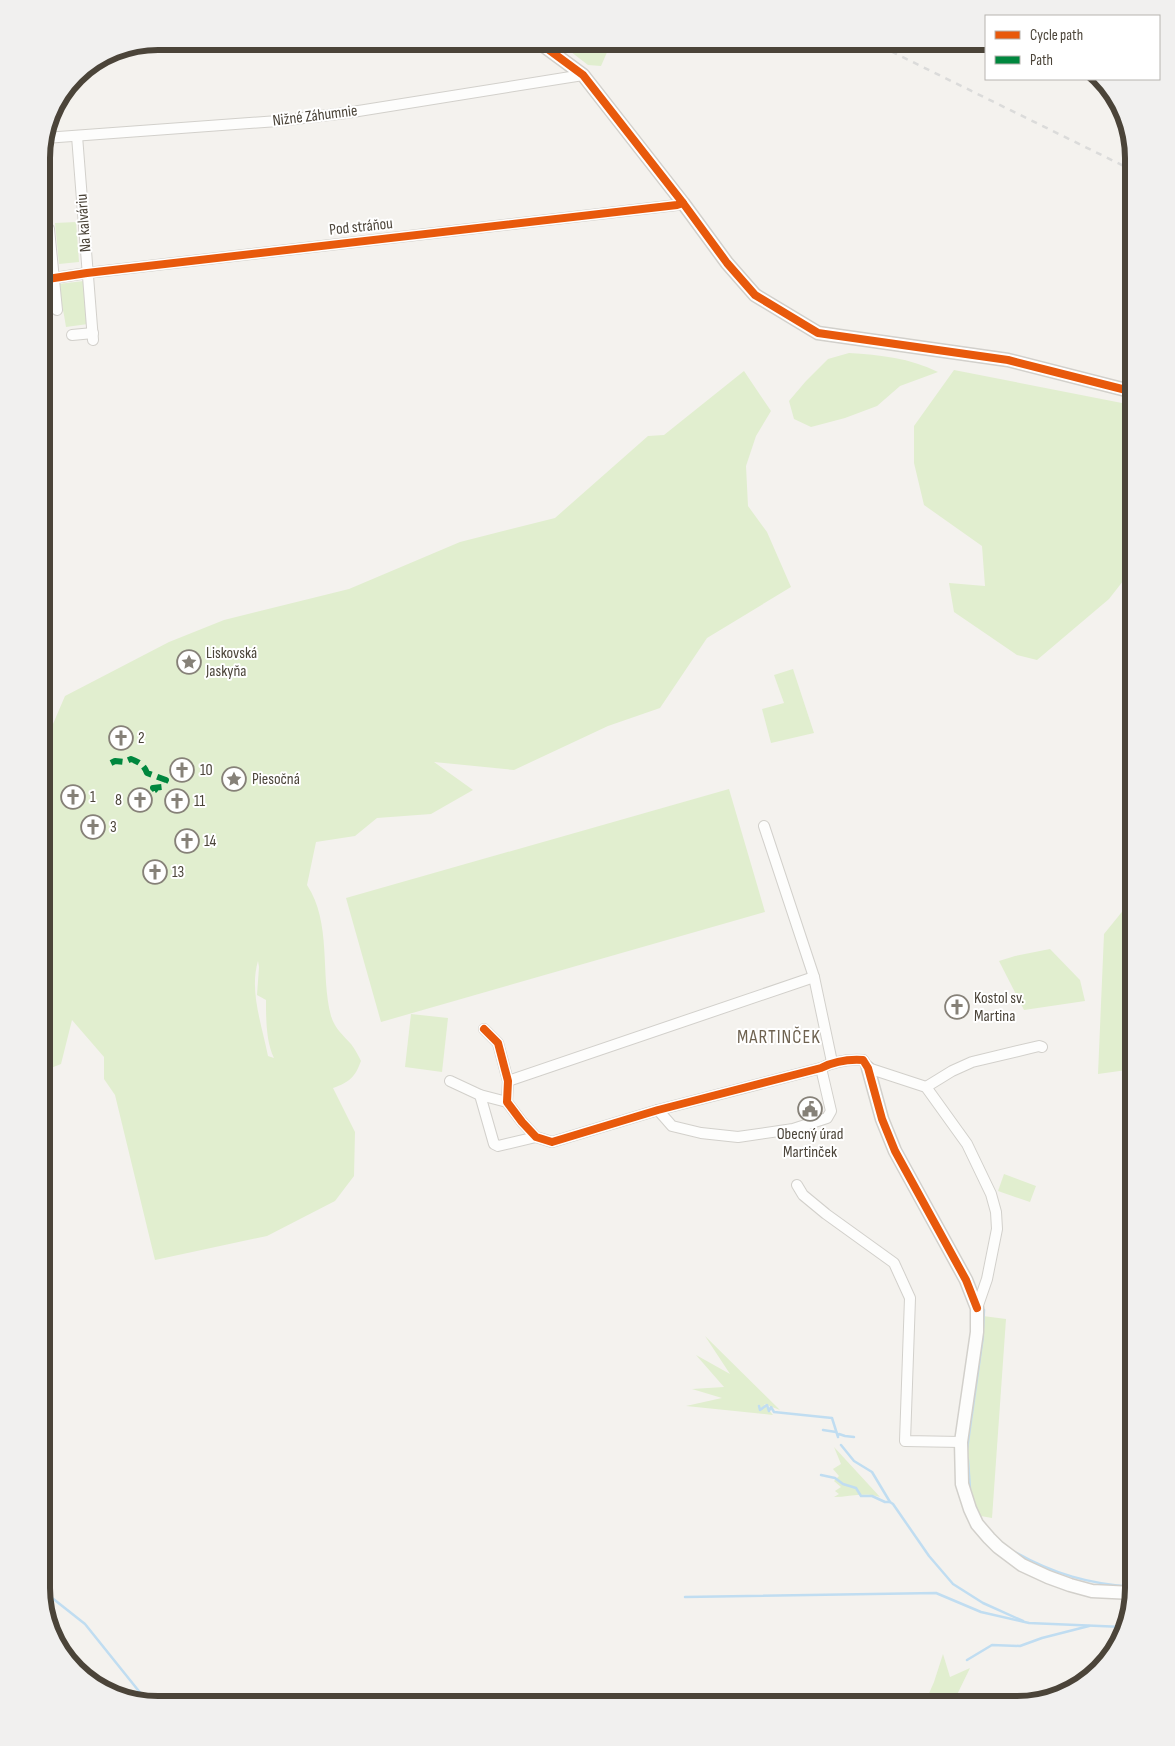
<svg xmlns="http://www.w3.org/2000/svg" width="1175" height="1746" font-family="'Sofia Sans Condensed',sans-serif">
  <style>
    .green { fill: #e1eecf; fill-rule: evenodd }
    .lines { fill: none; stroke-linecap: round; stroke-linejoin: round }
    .stream { stroke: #c0ddf1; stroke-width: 2.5 }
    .minor-casing { stroke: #d2d0cb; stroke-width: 12 }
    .tertiary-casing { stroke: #d2d0cb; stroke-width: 15 }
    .minor { stroke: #fdfdfc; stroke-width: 10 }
    .tertiary { stroke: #fdfdfc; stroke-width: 12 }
    .rail { stroke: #dbdbda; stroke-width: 2.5; stroke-dasharray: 6 6; stroke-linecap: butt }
    .quiet { stroke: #00873e; stroke-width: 6; stroke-dasharray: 12 6; stroke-linecap: butt }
    .cycleway-casing { stroke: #fff; stroke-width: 11 }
    .cycleway { stroke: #e8590c; stroke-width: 8 }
    .labels { text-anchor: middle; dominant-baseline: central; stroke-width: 4; stroke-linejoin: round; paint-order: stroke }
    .street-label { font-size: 16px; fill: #4b4439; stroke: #fff }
    .poi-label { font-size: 16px; fill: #4b4439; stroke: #fff; text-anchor: start }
    .quarter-label { font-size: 19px; letter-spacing: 1px; fill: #6e6250; stroke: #fff }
    .rim { fill: none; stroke: #4b4439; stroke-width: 6 }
  </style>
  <rect width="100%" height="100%" fill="#f4f2ee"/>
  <g class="green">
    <polygon points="557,41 612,41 601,66 588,65"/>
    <polygon points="76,222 79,262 59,264 55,223"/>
    <path d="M 84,281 L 88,324 L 66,327 C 64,312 60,299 58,284 Z"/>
    <path d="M 849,353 C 880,355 910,358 938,372 L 900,386 L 877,406 L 845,418 L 811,427 L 794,419 L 789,401 L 806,381 L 828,359 Z"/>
    <polygon points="954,370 1127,404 1134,413 1134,567 1109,599 1037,660 1017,655 954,612 949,583 985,586 982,546 924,505 914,463 914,426"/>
    <path d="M 744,371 L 771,411 L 756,436 L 746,466 L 748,506 L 767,532 L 791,587 L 707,638 L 660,708 L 608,726 L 514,770 L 434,762 L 473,790 L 431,814 L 377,818 L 355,836 L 316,842 L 307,885 C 332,923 320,974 331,1016 C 335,1029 343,1035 351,1044 C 355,1049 358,1055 361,1061 C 355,1077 350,1082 333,1088 L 355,1132 L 354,1176 L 335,1201 L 267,1236 L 155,1260 L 115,1095 L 104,1079 L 104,1057 L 72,1020 L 61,1064 L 41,1072 L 41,829 L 48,816 L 41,800 L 41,752 L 65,696 L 169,642 L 224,620 L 349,589 L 460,542 L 555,518 L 648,436 L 664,435 ZM 258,961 L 259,967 L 257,995 L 266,1000 C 266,1018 266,1042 274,1058 L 268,1056 C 262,1025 249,991 258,961 Z"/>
    <polygon points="793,669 814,733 771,743 762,709 784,703 774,675"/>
    <polygon points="729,789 765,912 381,1022 346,898"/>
    <polygon points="1134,897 1134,1069 1098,1074 1104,934"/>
    <polygon points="1050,949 1080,980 1085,1001 1024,1010 999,961 1015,956"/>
    <polygon points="411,1014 448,1018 442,1072 405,1067"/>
    <polygon points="1004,1174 1036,1186 1030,1202 998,1191"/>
    <polygon points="983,1316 1006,1319 992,1518 975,1515 968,1486 966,1439"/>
    <polygon points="705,1336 780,1410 764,1404 773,1415 686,1406 722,1398 692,1389 724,1387 696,1355 730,1374"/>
    <path d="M 834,1447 L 880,1497 C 865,1492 849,1497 834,1497 L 839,1494 L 835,1491 L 841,1487 L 834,1481 L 839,1476 L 833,1469 L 841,1464 Z"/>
    <polygon points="943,1654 950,1677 970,1668 952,1705 924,1705 934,1682"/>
  </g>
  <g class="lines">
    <g class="stream">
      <polyline points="983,1328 984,1310"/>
      <polyline points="759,1406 760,1410 767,1405 769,1411 771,1407 774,1412 832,1418 838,1437"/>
      <polyline points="823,1430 836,1432"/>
      <polyline points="838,1435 839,1434 845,1436 854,1437"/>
      <polyline points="841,1445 854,1461 872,1472 890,1502 893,1504 929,1556 953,1584 983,1603 1023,1621"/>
      <polyline points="967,1449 983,1336"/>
      <polyline points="968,1460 970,1489"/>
      <polyline points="821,1475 835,1478 843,1484 856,1488 861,1496 872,1496 885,1502 890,1502"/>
      <path d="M 1015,1552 C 1054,1574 1089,1584 1134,1587"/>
      <polyline points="42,1590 85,1624 150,1705"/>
      <polyline points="685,1597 936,1593 981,1612 1029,1623 1123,1627"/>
      <polyline points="967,1660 992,1645 1020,1646 1042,1638 1089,1626"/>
    </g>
    <g class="minor-casing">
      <g id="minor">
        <polyline points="77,136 93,340"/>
        <polyline points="45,138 278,121 346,113 583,75"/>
        <polyline points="49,229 57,310"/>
        <polyline points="41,280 87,273 677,205 683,203"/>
        <polyline points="72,335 93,333"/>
        <polyline points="764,826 814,977 832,1062"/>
        <path d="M 484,1029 L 498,1043 L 508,1081 L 507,1102 L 522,1122 L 536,1137 L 552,1142 L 658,1110 L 821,1068 C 835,1061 848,1059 863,1060 L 868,1068 L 926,1087 L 967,1144 L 991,1194 L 996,1212 L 997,1229 L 987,1279 L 977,1308"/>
        <polyline points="450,1081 480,1095 507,1102"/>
        <polyline points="508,1081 814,977"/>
        <polyline points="926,1087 952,1071 972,1062 1039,1046 1042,1047"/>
        <polyline points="480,1095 494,1144 498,1146 536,1137"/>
        <polyline points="658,1110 672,1126 701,1133 738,1137 793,1129 827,1118 831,1111 821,1068"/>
        <polyline points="797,1185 803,1195 826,1214 894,1263 910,1298 905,1441 961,1442"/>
      </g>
    </g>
    <g class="tertiary-casing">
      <g id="tertiary">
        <polyline points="537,41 583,75 683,203 727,263 755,295 818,333 1008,360 1134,392"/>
        <polyline points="868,1068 882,1119 895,1151 966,1280 977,1308 977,1332 961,1442 962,1484 970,1509 977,1524 989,1538 998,1547 1022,1565 1048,1577 1070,1585 1092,1591 1133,1593"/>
      </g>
    </g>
    <use href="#minor" class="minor"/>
    <use href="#tertiary" class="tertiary"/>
    <polyline class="rail" points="870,41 1134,171"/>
    <path class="quiet" d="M 111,763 L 115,761 L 124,762 L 131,759 C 139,762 144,765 147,773 L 166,780 L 162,787 L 153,788 L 155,790 L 153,791"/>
    <g class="cycleway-casing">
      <g id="cycleway">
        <polyline points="537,41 583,75 683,203 727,263 755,295 818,333 1008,360 1134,392"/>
        <polyline points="41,280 87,273 677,205 683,203"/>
        <path d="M 484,1029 L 498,1043 L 508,1081 L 507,1102 L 522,1122 L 536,1137 L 552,1142 L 658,1110 L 821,1068 C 835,1061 848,1059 863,1060 L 868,1068 L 882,1119 L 895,1151 L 966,1280 L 977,1308"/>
      </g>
    </g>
    <use href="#cycleway" class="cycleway"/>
  </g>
  <defs>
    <g id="sight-ring" transform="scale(1.25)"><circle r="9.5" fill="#fff" stroke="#868178" stroke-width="1.5"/><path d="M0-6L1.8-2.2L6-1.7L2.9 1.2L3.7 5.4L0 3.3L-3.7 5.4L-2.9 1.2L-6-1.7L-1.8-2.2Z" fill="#868178"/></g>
    <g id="church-ring" transform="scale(1.25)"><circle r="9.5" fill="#fff" stroke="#868178" stroke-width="1.5"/><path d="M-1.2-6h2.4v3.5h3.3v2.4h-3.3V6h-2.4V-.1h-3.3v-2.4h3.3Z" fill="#868178"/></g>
    <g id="civic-ring" transform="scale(1.25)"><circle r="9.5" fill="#fff" stroke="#868178" stroke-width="1.5"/><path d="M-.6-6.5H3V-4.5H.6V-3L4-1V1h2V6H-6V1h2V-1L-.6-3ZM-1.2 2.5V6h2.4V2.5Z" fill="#868178"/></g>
  </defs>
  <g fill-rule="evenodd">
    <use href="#sight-ring" x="189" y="662"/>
    <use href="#church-ring" x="121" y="738"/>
    <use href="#church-ring" x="182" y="770"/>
    <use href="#sight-ring" x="234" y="779"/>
    <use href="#church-ring" x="73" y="797"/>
    <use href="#church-ring" x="140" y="800"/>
    <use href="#church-ring" x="177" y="801"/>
    <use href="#church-ring" x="93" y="827"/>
    <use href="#church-ring" x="187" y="841"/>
    <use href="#church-ring" x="155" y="872"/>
    <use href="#church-ring" x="957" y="1007"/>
    <use href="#civic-ring" x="810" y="1109"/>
  </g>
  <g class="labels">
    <g class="street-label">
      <text transform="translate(315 116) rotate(-7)">Nižné Záhumnie</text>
      <text transform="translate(84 223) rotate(-94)">Na kalváriu</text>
      <text transform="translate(361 227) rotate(-6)">Pod stráňou</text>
    </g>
    <g class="poi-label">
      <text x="206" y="653">Liskovská<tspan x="206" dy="18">Jaskyňa</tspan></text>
      <text x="138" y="738">2</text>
      <text x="200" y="770">10</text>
      <text x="252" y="779">Piesočná</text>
      <text x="90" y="797">1</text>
      <text x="122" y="800" text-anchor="end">8</text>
      <text x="194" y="801">11</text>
      <text x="110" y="827">3</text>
      <text x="204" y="841">14</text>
      <text x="172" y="872">13</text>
      <text x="974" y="998">Kostol sv.<tspan x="974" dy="18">Martina</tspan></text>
      <text x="810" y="1134" text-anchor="middle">Obecný úrad<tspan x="810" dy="18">Martinček</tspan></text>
    </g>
    <g class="quarter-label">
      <text x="779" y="1037">MARTINČEK</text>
    </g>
  </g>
  <path d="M0 0H1175V1746H0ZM158 50H1017A108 108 0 0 1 1125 158V1588A108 108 0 0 1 1017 1696H158A108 108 0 0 1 50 1588V158A108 108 0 0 1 158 50Z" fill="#f1f0ef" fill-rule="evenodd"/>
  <path class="rim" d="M158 50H1017A108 108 0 0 1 1125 158V1588A108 108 0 0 1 1017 1696H158A108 108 0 0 1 50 1588V158A108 108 0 0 1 158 50Z"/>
  <rect x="985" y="15" width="175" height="65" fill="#ffffff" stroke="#b7b4b0"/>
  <rect x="995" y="31" width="25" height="8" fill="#e8590c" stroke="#b7b4b0"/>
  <text x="1030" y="40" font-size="15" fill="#4b4439">Cycle path</text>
  <rect x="995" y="56" width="25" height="8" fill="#00873e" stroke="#b7b4b0"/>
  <text x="1030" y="65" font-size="15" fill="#4b4439">Path</text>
</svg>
